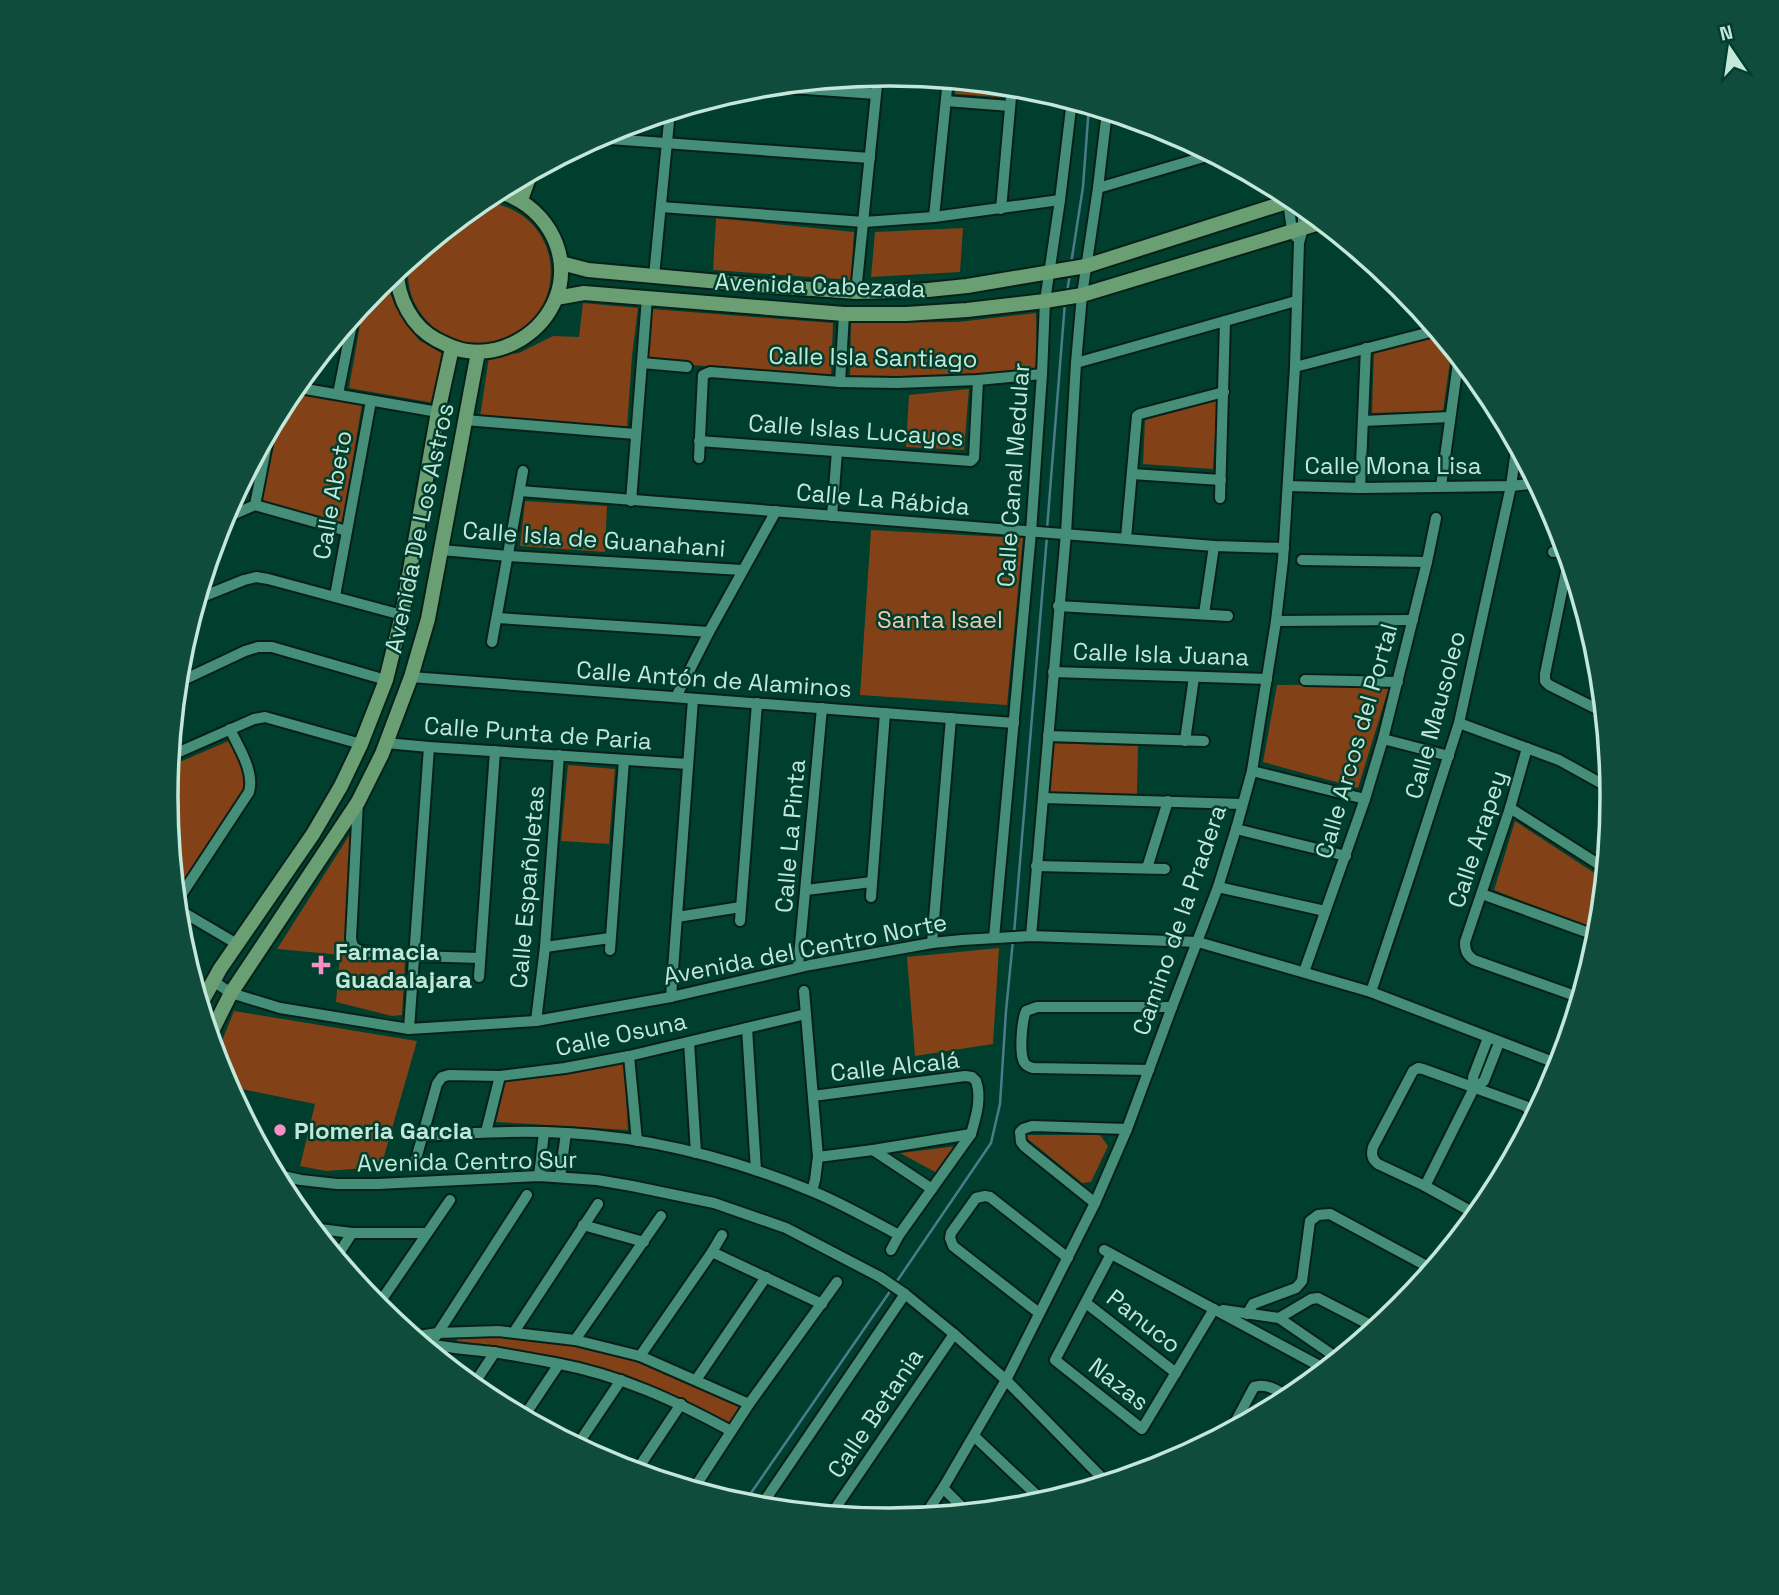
<svg xmlns="http://www.w3.org/2000/svg" width="1779" height="1595" font-family="'Space Grotesk',sans-serif">
  <style>
    .green { fill: #824116 }
    .lines { fill: none; stroke-linecap: round; stroke-linejoin: round }
    .stream { stroke: #497d8a; stroke-width: 2.5 }
    .street-casing { stroke: #092019; stroke-width: 14 }
    .secondary-casing { stroke: #092019; stroke-width: 18 }
    .street { stroke: #458e77; stroke-width: 10 }
    .secondary { stroke: #6a9e73; stroke-width: 14 }
    .poi-dot { fill: #fb8fc4; stroke: #003e2e; stroke-width: 2.5 }
    .labels { text-anchor: middle; dominant-baseline: central; stroke-width: 5; stroke-linejoin: round; paint-order: stroke }
    .street-label { font-size: 24px; fill: #c3e7d9; stroke: #003e2e }
    .park-label { font-size: 24px; fill: #f3c8b0; stroke: #003e2e }
    .poi-label { font-size: 24px; font-weight: bold; fill: #c3e7d9; stroke: #003e2e; text-anchor: start }
    .rim { fill: none; stroke: #c3e7d9; stroke-width: 3.5 }
  </style>
  <rect width="100%" height="100%" fill="#003e2e"/>
  <g class="green">
    <polygon points="956,80 1001,85 1000,97 955,94"/>
    <path d="M 481,201 C 585,212 565,352 472,343 C 458,342 444,337 433,327 C 413,309 405,287 409,260 Z"/>
    <polygon points="716,218 854,232 851,280 713,270"/>
    <polygon points="963,228 960,272 871,277 875,232"/>
    <polygon points="385,279 395,306 419,340 443,354 434,403 349,388 364,302 378,285"/>
    <polygon points="583,303 638,308 632,356 627,428 480,417 489,357 519,353 553,336 579,337"/>
    <polygon points="652,309 833,323 831,378 733,372 704,366 645,361"/>
    <polygon points="1036,313 1037,370 953,377 850,379 851,323 958,322"/>
    <polygon points="1442,335 1452,347 1443,411 1372,413 1374,350"/>
    <polygon points="969,389 964,450 906,447 909,395"/>
    <polygon points="291,391 362,404 342,525 262,504 282,406"/>
    <polygon points="1217,400 1213,469 1143,464 1145,420"/>
    <polygon points="525,501 607,506 605,552 520,546"/>
    <polygon points="871,530 1023,538 1007,705 860,695"/>
    <polygon points="1390,684 1358,788 1263,762 1277,685"/>
    <polygon points="231,740 250,781 175,895 168,818 175,789 168,774 168,767"/>
    <polygon points="1052,743 1138,746 1137,794 1049,792"/>
    <polygon points="568,765 615,769 609,844 561,841"/>
    <polygon points="1515,821 1599,876 1591,929 1494,890"/>
    <polygon points="352,831 345,957 405,961 402,1015 392,1016 336,1002 340,955 277,949"/>
    <polygon points="999,948 993,1044 915,1056 907,957"/>
    <polygon points="234,1011 417,1041 381,1167 326,1171 300,1166 315,1104 227,1086 220,1074 215,1058"/>
    <polygon points="624,1062 628,1130 496,1122 505,1081 563,1074"/>
    <polygon points="1023,1135 1100,1135 1108,1146 1091,1182 1082,1183"/>
    <polygon points="958,1146 939,1174 900,1153"/>
    <path d="M 490,1336 C 558,1338 628,1354 691,1381 C 709,1388 727,1399 744,1408 L 732,1426 L 660,1389 L 624,1376 L 457,1346 L 457,1338 Z"/>
  </g>
  <g class="lines">
    <g class="stream">
      <polyline points="1071,264 1083,187 1089,105"/>
      <polyline points="1067,292 1070,274"/>
      <polyline points="1047,529 1065,302"/>
      <polyline points="1014,934 1047,536"/>
      <polyline points="895,1284 991,1143 1000,1104 1006,1011 1013,940"/>
      <polyline points="742,1506 891,1290"/>
    </g>
    <g class="street-casing">
      <g id="street">
        <polyline points="764,86 876,94"/>
        <polyline points="946,101 1010,106"/>
        <polyline points="1106,119 1121,115"/>
        <polyline points="596,138 870,158"/>
        <polyline points="1098,188 1214,154"/>
        <polyline points="1287,193 1292,231 1296,237"/>
        <polyline points="661,207 864,222 934,217 1060,200"/>
        <polyline points="1001,209 1012,86"/>
        <polyline points="934,217 948,79"/>
        <polyline points="654,276 670,111"/>
        <polyline points="856,292 878,75"/>
        <polyline points="642,363 687,367"/>
        <polyline points="1076,363 1296,301"/>
        <polyline points="1295,367 1438,330"/>
        <polyline points="840,382 844,314"/>
        <polyline points="294,387 438,412"/>
        <polyline points="338,394 354,314"/>
        <polyline points="465,420 635,434"/>
        <polyline points="1363,421 1450,417"/>
        <polyline points="699,441 971,461 974,458 978,380"/>
        <polyline points="699,458 703,375 710,372 840,382 897,383 978,380 1042,374"/>
        <polyline points="1132,474 1221,480"/>
        <polyline points="1288,486 1360,488 1511,486 1539,483"/>
        <polyline points="1441,486 1459,356"/>
        <polyline points="1360,488 1366,348"/>
        <polyline points="520,491 1214,546 1284,548"/>
        <polyline points="1220,498 1225,321"/>
        <polyline points="631,501 647,298"/>
        <polyline points="255,505 347,531"/>
        <polyline points="832,516 837,451"/>
        <polyline points="221,520 255,505 270,428"/>
        <polyline points="1126,538 1137,416 1140,414 1224,392"/>
        <polyline points="442,550 508,556 742,570"/>
        <polyline points="1553,552 1568,550"/>
        <polyline points="1569,557 1545,674 1545,681 1549,685 1605,713"/>
        <polyline points="1302,560 1427,562"/>
        <polyline points="335,596 371,401"/>
        <polyline points="197,599 244,580 256,577 268,579 402,615"/>
        <polyline points="1058,606 1228,616"/>
        <polyline points="1204,614 1214,546"/>
        <polyline points="497,618 709,632"/>
        <polyline points="1276,621 1413,620"/>
        <polyline points="492,642 523,471"/>
        <polyline points="1053,672 1267,679"/>
        <polyline points="411,677 1014,723"/>
        <polyline points="1305,680 1398,682"/>
        <polyline points="177,683 245,651 258,647 272,647 386,680"/>
        <polyline points="676,697 709,632 776,511"/>
        <polyline points="1459,723 1559,760 1613,790"/>
        <polyline points="1048,736 1204,741"/>
        <polyline points="1383,739 1449,756"/>
        <polyline points="1185,741 1194,677"/>
        <polyline points="386,743 429,747 688,764"/>
        <path d="M 1527,748 L 1510,808 L 1465,942 C 1465,951 1467,955 1474,960 L 1581,998"/>
        <polyline points="170,756 254,719 265,717 361,744"/>
        <polyline points="1252,771 1365,799"/>
        <polyline points="1043,798 1242,804"/>
        <path d="M 358,802 L 351,938 C 352,945 353,948 361,951 L 414,956 L 480,958"/>
        <polyline points="1510,808 1606,869"/>
        <polyline points="1236,829 1346,856"/>
        <polyline points="1036,866 1165,869"/>
        <polyline points="1147,868 1168,801"/>
        <polyline points="1218,887 1325,911"/>
        <polyline points="806,890 872,882"/>
        <polyline points="1482,894 1600,937"/>
        <polyline points="871,897 885,713"/>
        <path d="M 176,903 L 249,792 C 255,771 238,747 230,729"/>
        <polyline points="176,908 237,944"/>
        <polyline points="677,917 741,907"/>
        <polyline points="740,921 757,703"/>
        <polyline points="1031,936 1066,533 1076,363 1082,295 1098,188 1107,111"/>
        <polyline points="1597,936 1607,867"/>
        <polyline points="994,938 1031,532 1042,374 1045,301 1060,200 1072,100"/>
        <polyline points="932,943 951,718"/>
        <polyline points="545,947 610,938"/>
        <polyline points="610,950 624,760"/>
        <polyline points="798,967 822,708"/>
        <polyline points="1304,972 1365,799 1383,739 1427,562 1436,518"/>
        <polyline points="479,977 495,751"/>
        <polyline points="213,981 231,993 280,1008 409,1029 536,1021 671,997 810,965 932,943 962,940 1031,936 1198,942 1371,992 1561,1065"/>
        <polyline points="804,991 818,1157 815,1180 812,1191"/>
        <polyline points="1371,992 1411,872 1459,723 1511,486 1517,443"/>
        <polyline points="671,997 693,699"/>
        <polyline points="536,1021 545,947 559,755"/>
        <polyline points="747,1028 756,1170"/>
        <polyline points="409,1029 429,747"/>
        <polyline points="689,1042 696,1153"/>
        <polyline points="629,1056 637,1141"/>
        <path d="M 1149,1070 L 1033,1068 C 1028,1066 1027,1067 1024,1062 C 1019,1053 1022,1020 1026,1011 L 1037,1007 L 1172,1007"/>
        <polyline points="1474,1088 1473,1077 1488,1038"/>
        <path d="M 813,1096 L 965,1076 L 972,1077 L 976,1081 C 982,1098 976,1117 971,1134 L 899,1235 L 891,1250"/>
        <polyline points="486,1132 500,1076"/>
        <path d="M 423,1136 C 464,1133 504,1131 545,1132 C 635,1134 726,1156 809,1190 C 840,1202 870,1220 899,1235"/>
        <polyline points="873,1150 932,1189"/>
        <polyline points="818,1157 873,1150 971,1134"/>
        <polyline points="416,1159 437,1084 442,1077 449,1075 500,1076 565,1068 629,1056 806,1014"/>
        <polyline points="274,1174 301,1180 337,1184 378,1184 539,1176 597,1180 632,1186 714,1203 786,1228 880,1277 905,1294 954,1334 1006,1380 1108,1484"/>
        <polyline points="539,1176 544,1132"/>
        <polyline points="560,1177 566,1133"/>
        <polyline points="1425,1186 1474,1088 1484,1081 1499,1043"/>
        <polyline points="1095,1203 1024,1146 1021,1142 1020,1132 1023,1129 1032,1126 1127,1129"/>
        <path d="M 1485,1207 L 1478,1212 L 1472,1212 L 1425,1186 L 1378,1164 C 1372,1159 1371,1155 1373,1147 L 1413,1071 L 1418,1068 L 1423,1069 L 1525,1106 C 1530,1110 1531,1113 1530,1120 L 1487,1206"/>
        <polyline points="297,1212 301,1206"/>
        <polyline points="583,1225 644,1242"/>
        <polyline points="311,1228 352,1233 427,1233"/>
        <polyline points="1104,1250 1327,1370"/>
        <polyline points="712,1252 822,1304"/>
        <polyline points="1111,1254 1055,1360 1142,1429 1214,1309"/>
        <polyline points="336,1258 352,1233"/>
        <polyline points="1086,1303 1176,1373"/>
        <polyline points="376,1308 450,1200"/>
        <polyline points="1223,1310 1279,1318 1340,1360"/>
        <polyline points="1039,1313 953,1246 950,1238 951,1233 976,1198 985,1196 990,1197 1068,1258"/>
        <polyline points="1247,1314 1253,1304 1296,1288 1302,1281 1310,1221 1318,1215 1330,1214 1434,1270"/>
        <polyline points="1279,1318 1311,1299 1318,1298 1378,1329"/>
        <polyline points="514,1332 598,1204"/>
        <polyline points="436,1336 527,1195"/>
        <polyline points="411,1337 438,1333 498,1331 575,1340 640,1356 749,1404"/>
        <polyline points="575,1340 661,1216"/>
        <path d="M 417,1341 C 441,1348 467,1349 492,1352 C 513,1355 534,1359 555,1363 C 620,1375 674,1400 731,1431"/>
        <polyline points="640,1356 712,1252 722,1235"/>
        <polyline points="696,1380 766,1277"/>
        <polyline points="472,1387 495,1352"/>
        <polyline points="523,1418 559,1364"/>
        <path d="M 1230,1432 L 1254,1387 C 1267,1382 1281,1393 1293,1399"/>
        <polyline points="974,1436 1045,1503"/>
        <polyline points="576,1447 621,1380"/>
        <polyline points="635,1473 681,1404"/>
        <polyline points="943,1488 969,1514"/>
        <polyline points="693,1490 749,1404 837,1282"/>
        <polyline points="759,1509 905,1294"/>
        <polyline points="830,1516 954,1334"/>
        <polyline points="923,1518 943,1488 1006,1380 1095,1203 1127,1129 1172,1007 1218,887 1236,829 1252,771 1276,621 1283,560 1295,367 1299,243 1303,228 1303,205"/>
      </g>
    </g>
    <g class="secondary-casing">
      <g id="secondary">
        <polyline points="521,200 531,172"/>
        <polyline points="561,263 588,270 742,284 856,292 928,290 967,286 1086,266 1296,199"/>
        <path d="M 397,270 C 397,298 412,327 437,340 C 447,345 456,350 467,351 C 505,356 542,333 556,298 C 574,251 542,202 496,191"/>
        <polyline points="556,298 584,293 844,314 906,314 967,310 1045,301 1082,295 1323,222"/>
        <polyline points="200,1005 220,969 313,834 341,786 361,744 386,680 402,615 438,412 452,348"/>
        <polyline points="209,1037 231,993 358,802 382,754 411,677 428,619 478,352"/>
      </g>
    </g>
    <use href="#street" class="street"/>
    <use href="#secondary" class="secondary"/>
  </g>
  <g class="poi-dot">
    <path d="M317.5 954.5h7v7h7v7h-7v7h-7v-7h-7v-7h7z"/>
    <circle cx="280" cy="1130" r="7"/>
  </g>
  <g class="labels">
    <g class="street-label">
      <text transform="translate(820 285) rotate(2)">Avenida Cabezada</text>
      <text transform="translate(873 357) rotate(1)">Calle Isla Santiago</text>
      <text transform="translate(856 430) rotate(4)">Calle Islas Lucayos</text>
      <text x="1393" y="465">Calle Mona Lisa</text>
      <text transform="translate(1013 475) rotate(-86)">Calle Canal Medular</text>
      <text transform="translate(332 495) rotate(-80)">Calle Abeto</text>
      <text transform="translate(883 499) rotate(5)">Calle La Rábida</text>
      <text transform="translate(419 528) rotate(-78)">Avenida De Los Astros</text>
      <text transform="translate(594 539) rotate(4)">Calle Isla de Guanahani</text>
      <text transform="translate(1161 654) rotate(2)">Calle Isla Juana</text>
      <text transform="translate(714 679) rotate(4)">Calle Antón de Alaminos</text>
      <text transform="translate(1435 715) rotate(-75)">Calle Mausoleo</text>
      <text transform="translate(538 733) rotate(4)">Calle Punta de Paria</text>
      <text transform="translate(1356 741) rotate(-74)">Calle Arcos del Portal</text>
      <text transform="translate(790 836) rotate(-85)">Calle La Pinta</text>
      <text transform="translate(1477 839) rotate(-72)">Calle Arapey</text>
      <text transform="translate(527 887) rotate(-85)">Calle Españoletas</text>
      <text transform="translate(1179 920) rotate(-71)">Camino de la Pradera</text>
      <text transform="translate(805 949) rotate(-11)">Avenida del Centro Norte</text>
      <text transform="translate(621 1034) rotate(-12)">Calle Osuna</text>
      <text transform="translate(895 1066) rotate(-6)">Calle Alcalá</text>
      <text transform="translate(467 1161) rotate(-1)">Avenida Centro Sur</text>
      <text transform="translate(1144 1321) rotate(38)">Panuco</text>
      <text transform="translate(1119 1384) rotate(38)">Nazas</text>
      <text transform="translate(875 1413) rotate(-56)">Calle Betania</text>
    </g>
    <g class="park-label">
      <text x="940" y="619">Santa Isael</text>
    </g>
    <g class="poi-label">
      <text x="335" y="951">Farmacia<tspan x="335" dy="28">Guadalajara</tspan></text>
      <text x="294" y="1130">Plomeria Garcia</text>
    </g>
  </g>
  <path d="M0 0H1779V1595H0ZM178 797a711 711 0 1 1 1422 0a711 711 0 1 1-1422 0Z" fill="#104c3c" fill-rule="evenodd"/>
  <path class="rim" d="M178 797a711 711 0 1 1 1422 0a711 711 0 1 1-1422 0Z"/>
  <g transform="translate(1730 49) rotate(347)" stroke="#003e2e" stroke-width="5" paint-order="stroke">
  <path d="M0-5L12 26L0 18L-12 26Z" fill="#c3e7d9"/>
  <text y="-10" font-size="19" font-weight="bold" text-anchor="middle" fill="#c3e7d9">N</text>
  </g>
</svg>
